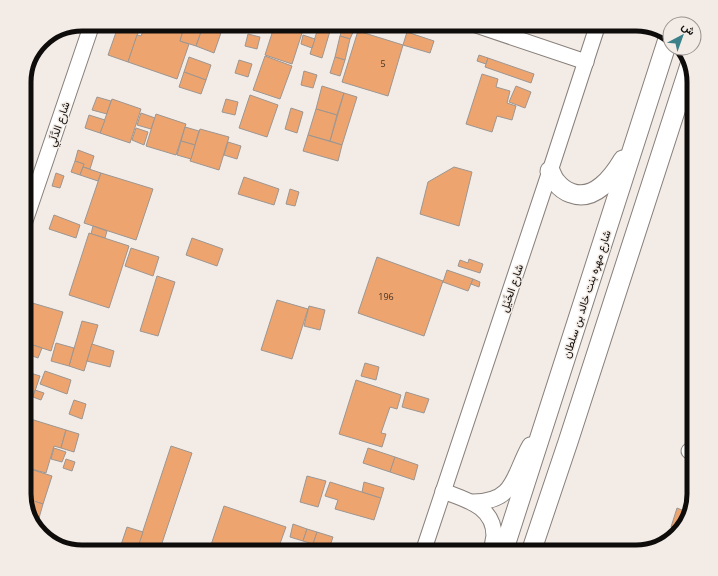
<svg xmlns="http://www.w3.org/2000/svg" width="718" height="576" font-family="'Open Sans',Vazirmatn,sans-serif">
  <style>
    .building { fill: #eea46e; stroke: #9d9691 }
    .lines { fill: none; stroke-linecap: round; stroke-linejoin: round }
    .minor-casing { stroke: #877f7a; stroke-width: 17 }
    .tertiary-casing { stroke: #877f7a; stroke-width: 21 }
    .minor { stroke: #fff; stroke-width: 15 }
    .tertiary { stroke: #fff; stroke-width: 19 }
    .labels { text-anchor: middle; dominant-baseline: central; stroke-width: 3; stroke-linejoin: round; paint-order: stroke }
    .number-label { font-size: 9px; fill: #473324 }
    .street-label { font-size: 11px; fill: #0f0d0b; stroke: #f3ebe5 }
    .rim { fill: none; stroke: #0f0d0b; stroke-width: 5 }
  </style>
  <rect width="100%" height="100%" fill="#f3ebe5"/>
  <g class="building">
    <polygon points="119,24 139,30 128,62 108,55"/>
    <polygon points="146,24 185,24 180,41 189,44 177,79 128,62 137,35 141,36"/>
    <polygon points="185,24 204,24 196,46 180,41"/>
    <polygon points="204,24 224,24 214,53 196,46"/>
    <polygon points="275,24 285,24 303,30 292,64 265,55"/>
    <polygon points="343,27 354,30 350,39 340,36"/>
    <polygon points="318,28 330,31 322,58 310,54"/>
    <polygon points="358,31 403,45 388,96 342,82"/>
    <polygon points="407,32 434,41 430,53 403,45"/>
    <polygon points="248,34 260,37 257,49 245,46"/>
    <polygon points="303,35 315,39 312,48 301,44"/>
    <polygon points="340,36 350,39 345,60 335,57"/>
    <polygon points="479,55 488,58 486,64 477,61"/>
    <polygon points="265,56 292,66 280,99 253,90"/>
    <polygon points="189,57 211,65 206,80 184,72"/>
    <polygon points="335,57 345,60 340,76 330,73"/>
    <polygon points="488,58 534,74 531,83 485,67"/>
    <polygon points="239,60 252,64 248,77 235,73"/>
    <polygon points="304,71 317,75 313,88 301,85"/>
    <polygon points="184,72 206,80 201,94 179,87"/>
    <polygon points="482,74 498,79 496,87 510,91 507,103 516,106 512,120 497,116 492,132 466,124"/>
    <polygon points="322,86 344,93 337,115 316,109"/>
    <polygon points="516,86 531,92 525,108 509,102"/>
    <polygon points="344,93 357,97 342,145 330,141"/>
    <polygon points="250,95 278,105 267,137 239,128"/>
    <polygon points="97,97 111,101 107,114 92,110"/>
    <polygon points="112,99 141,109 130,143 100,133"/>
    <polygon points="226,99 238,102 235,115 222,112"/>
    <polygon points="291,108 303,112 297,133 285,129"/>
    <polygon points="316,109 337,115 330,141 308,135"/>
    <polygon points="141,113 155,118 151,129 137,125"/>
    <polygon points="156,114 186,124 176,155 146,146"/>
    <polygon points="89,115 105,120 100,133 85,128"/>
    <polygon points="185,127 199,131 195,145 181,141"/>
    <polygon points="136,128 148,132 144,145 132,140"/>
    <polygon points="200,129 229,137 219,170 190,161"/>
    <polygon points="308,135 342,145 338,161 303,151"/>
    <polygon points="181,141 195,145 191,159 177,155"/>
    <polygon points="228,142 241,146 237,159 224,155"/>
    <polygon points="78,150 94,156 90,169 83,167 84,164 75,161"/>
    <polygon points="75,161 84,164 80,175 71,172"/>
    <polygon points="83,167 101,173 98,181 80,175"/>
    <polygon points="454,167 472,172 459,226 420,214 428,182"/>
    <polygon points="56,173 64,176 60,188 52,186"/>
    <polygon points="101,173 153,189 136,240 84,223"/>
    <polygon points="244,177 279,189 274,205 238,194"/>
    <polygon points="290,189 299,192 295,206 286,204"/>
    <polygon points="54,215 80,225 76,238 49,229"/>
    <polygon points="93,226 107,231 105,238 91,234"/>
    <polygon points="89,233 129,246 109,308 69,295"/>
    <polygon points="192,238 223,249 217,266 186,255"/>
    <polygon points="131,248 159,257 153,276 125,266"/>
    <polygon points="377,257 443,281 424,336 358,313"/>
    <polygon points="469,259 483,264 480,273 458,266 460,260 468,263"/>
    <polygon points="447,270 473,279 468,291 443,282"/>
    <polygon points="157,276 175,282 158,336 140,331"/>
    <polygon points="473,279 480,282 479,287 471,284"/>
    <polygon points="277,300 308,309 292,359 261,350"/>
    <polygon points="29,302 63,312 51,351 24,342 24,319"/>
    <polygon points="309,306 325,310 320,330 304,326"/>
    <polygon points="82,321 98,325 84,371 69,366"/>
    <polygon points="24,342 42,348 38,358 24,353"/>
    <polygon points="56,343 74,348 69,366 51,361"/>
    <polygon points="92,344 114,351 110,367 87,361"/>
    <polygon points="365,363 379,367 376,380 361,376"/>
    <polygon points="24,371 40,376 33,397 24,395"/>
    <polygon points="45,371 71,380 67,394 40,384"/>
    <polygon points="356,380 401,395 397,409 390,407 381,433 386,434 382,447 339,434"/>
    <polygon points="35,390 44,393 41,400 33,397"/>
    <polygon points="406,392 429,399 424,413 402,407"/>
    <polygon points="74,400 86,404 82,419 69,414"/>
    <polygon points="24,417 66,430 61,448 54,446 46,473 24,467"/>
    <polygon points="66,430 79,434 74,452 61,448"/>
    <polygon points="171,446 192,453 159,552 136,552"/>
    <polygon points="54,448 66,452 62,462 51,459"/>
    <polygon points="368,448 395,457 390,472 363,463"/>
    <polygon points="395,457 418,465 414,480 390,472"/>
    <polygon points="66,459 75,462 72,471 63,468"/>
    <polygon points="24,467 52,476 43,504 25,498"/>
    <polygon points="307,476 326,481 318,507 300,502"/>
    <polygon points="330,482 381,498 374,520 335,509 338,500 325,496"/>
    <polygon points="364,482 384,488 381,498 362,492"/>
    <polygon points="25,498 43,504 39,518 34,516"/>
    <polygon points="224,506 286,527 277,552 209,551"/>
    <polygon points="677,508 687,512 680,530 671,527"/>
    <polygon points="293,524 307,529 303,541 290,537"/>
    <polygon points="127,527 143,532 137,550 121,545"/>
    <polygon points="307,529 317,532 313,544 303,541"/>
    <polygon points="317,532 333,537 329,549 313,544"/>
    <polygon points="175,544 191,549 190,552 173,552"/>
    <polygon points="291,544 315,552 289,552"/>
  </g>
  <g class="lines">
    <g class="minor-casing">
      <g id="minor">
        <polyline points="473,24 586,62"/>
        <polyline points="24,224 92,24"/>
        <polyline points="689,451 694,452"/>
        <path d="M 443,491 C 466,500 494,506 494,536 C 493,541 492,547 491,552"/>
        <path d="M 473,502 C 516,502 513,474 530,445"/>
        <polyline points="423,552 550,171 598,24"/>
      </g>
    </g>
    <g class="tertiary-casing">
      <g id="tertiary">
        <path d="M 550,171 C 552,175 553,179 556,182 C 560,187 565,191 571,193 C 594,202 613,177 623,160"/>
        <polyline points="503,552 669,36"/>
        <polyline points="531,552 568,442 690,65"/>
      </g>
    </g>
    <use href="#minor" class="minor"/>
    <use href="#tertiary" class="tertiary"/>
  </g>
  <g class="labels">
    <g class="number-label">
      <text x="383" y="63">5</text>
      <text x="386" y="296">196</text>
    </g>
    <g class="street-label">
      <text transform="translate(58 124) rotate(-71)">شارع الدَّلَي</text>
      <text transform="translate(511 288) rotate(-71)">شارع الخَيْل</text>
      <text transform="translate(586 294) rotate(-72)">شارع مهره بنت خالد بن سلطان</text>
    </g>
  </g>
  <path d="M0 0H718V576H0ZM82 31H636A51 51 0 0 1 687 82V494A51 51 0 0 1 636 545H82A51 51 0 0 1 31 494V82A51 51 0 0 1 82 31Z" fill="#f3ebe5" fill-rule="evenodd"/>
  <path class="rim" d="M82 31H636A51 51 0 0 1 687 82V494A51 51 0 0 1 636 545H82A51 51 0 0 1 31 494V82A51 51 0 0 1 82 31Z"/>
  <g transform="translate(682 36) rotate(41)"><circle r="19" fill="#f3ebe5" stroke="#98928e"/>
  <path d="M0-3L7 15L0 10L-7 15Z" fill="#3a818a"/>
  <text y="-6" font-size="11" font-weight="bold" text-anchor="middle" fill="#0f0d0b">ش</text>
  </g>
</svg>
